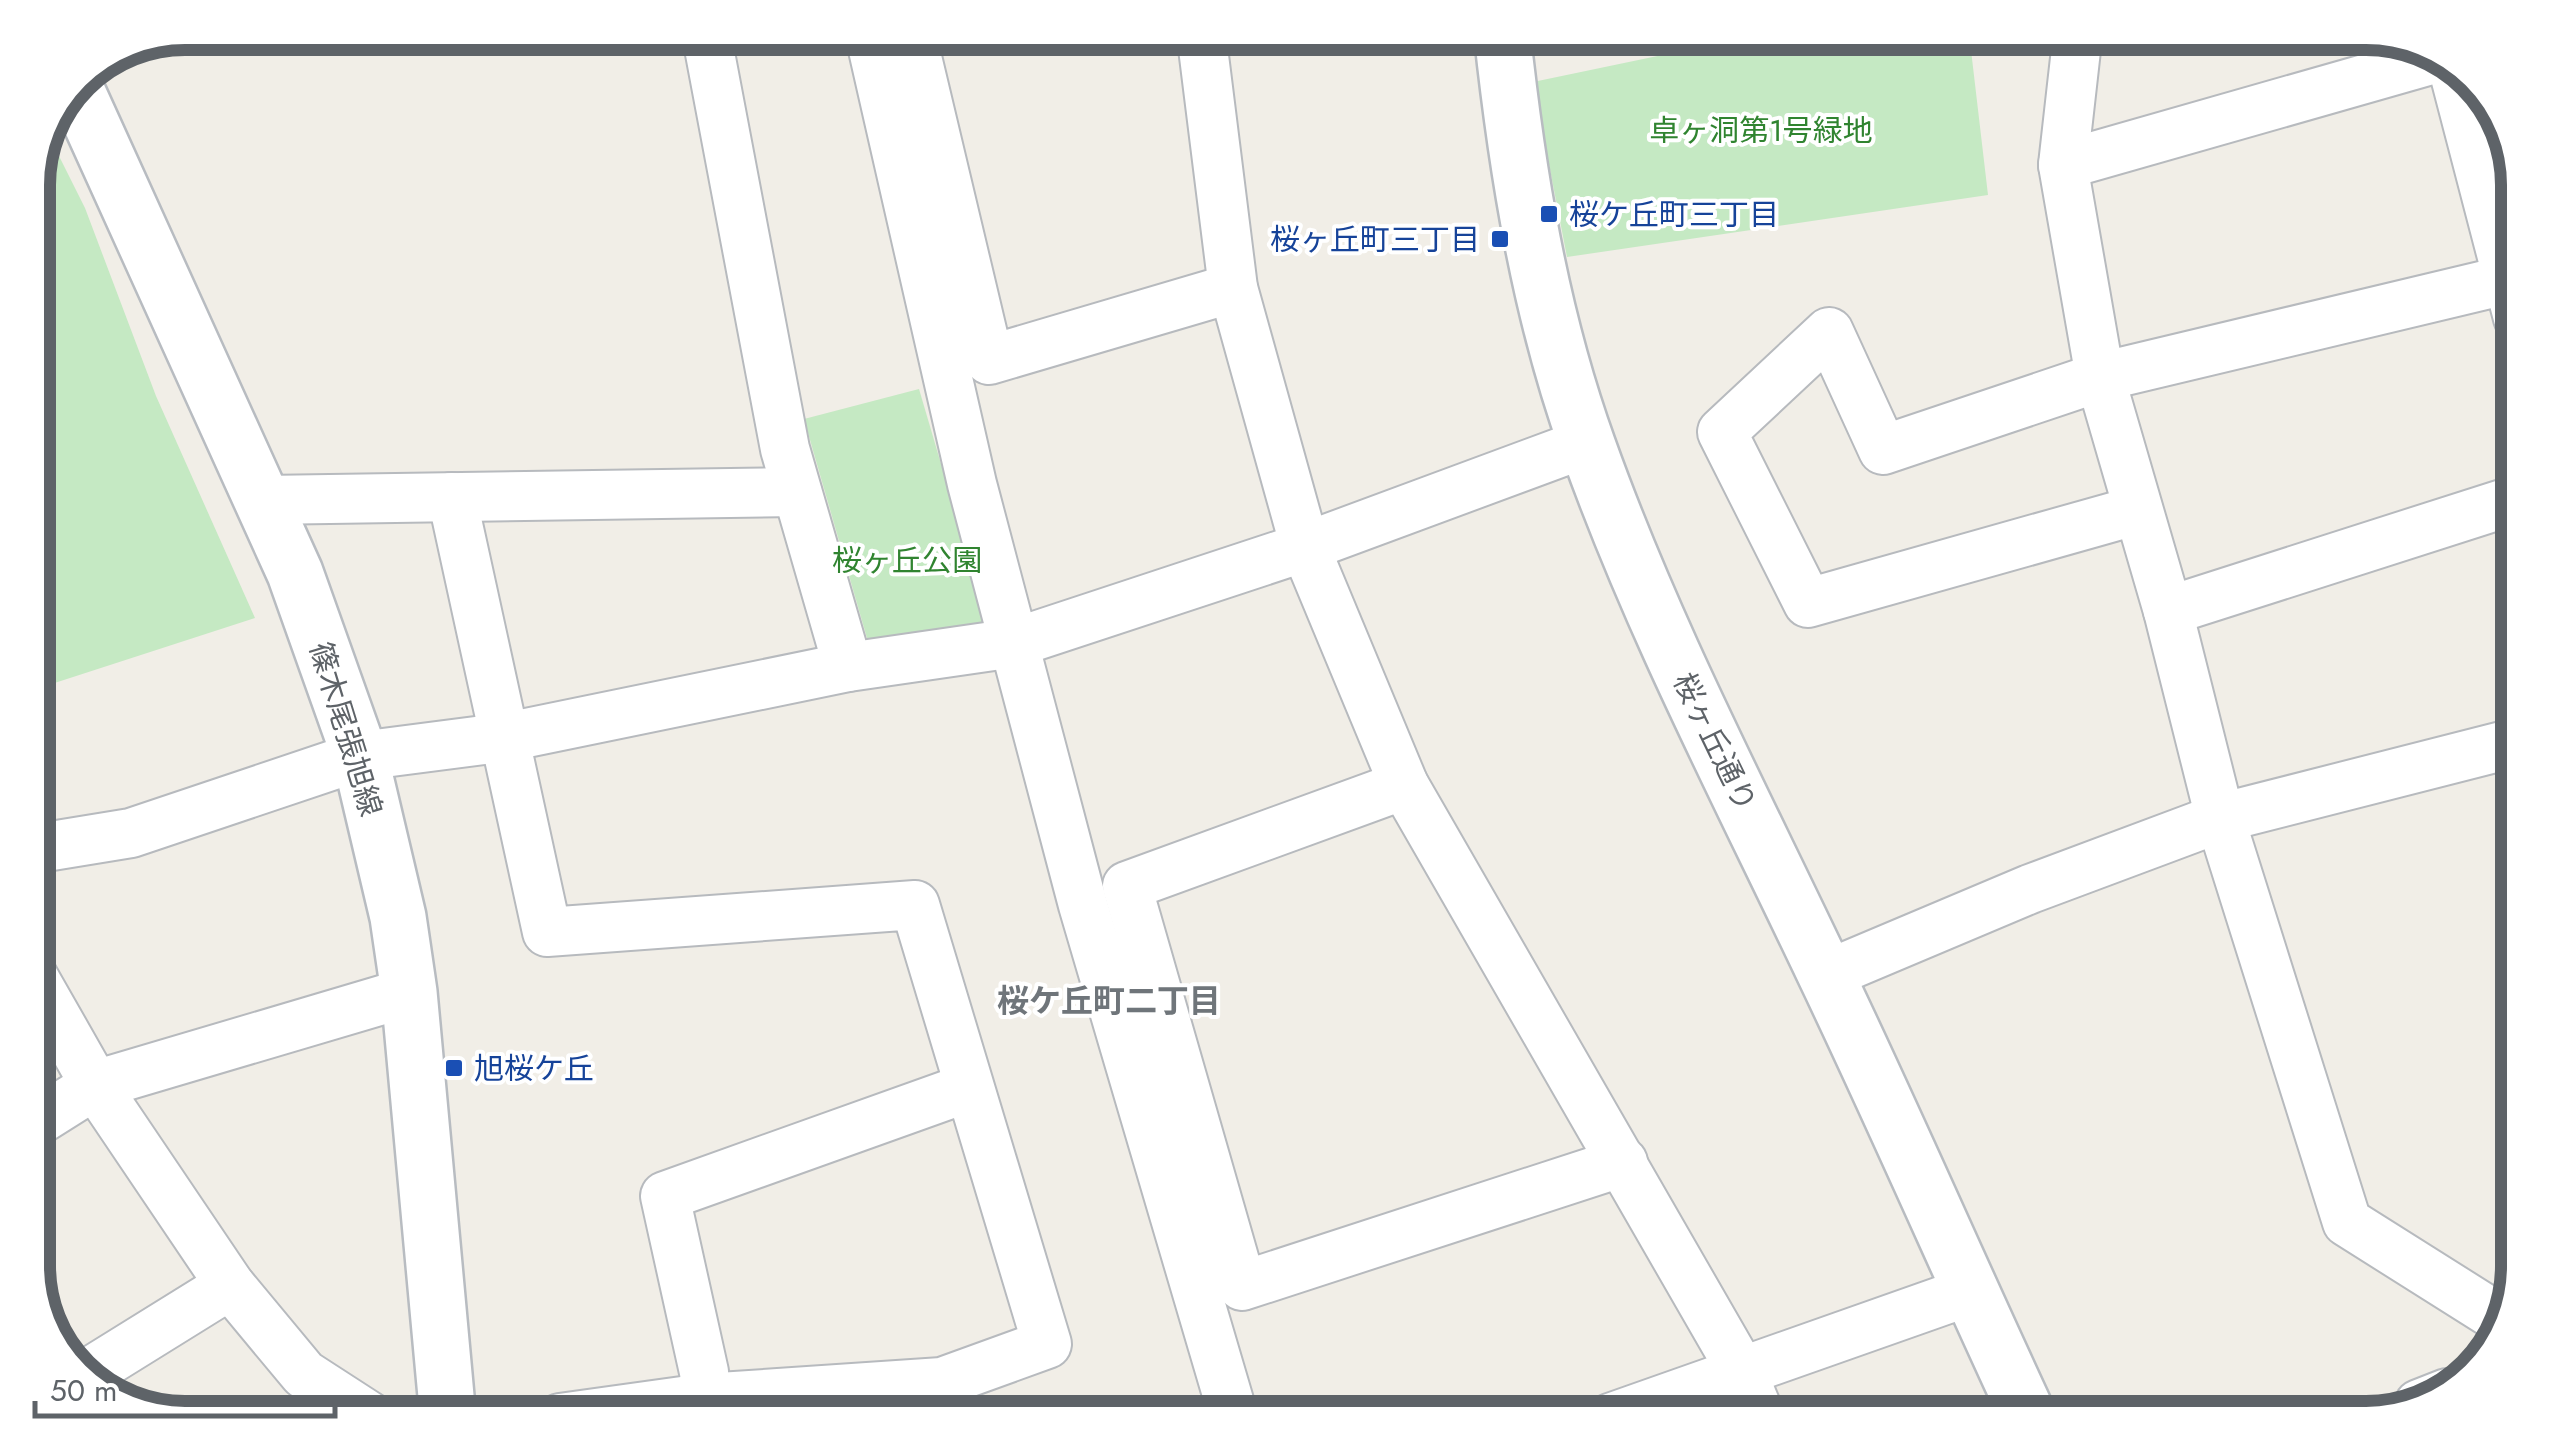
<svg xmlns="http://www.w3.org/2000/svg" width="2551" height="1451" font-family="Jost,'Noto Sans JP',sans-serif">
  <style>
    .green { fill: #c5e9c3 }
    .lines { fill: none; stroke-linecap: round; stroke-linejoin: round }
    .street-casing { stroke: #b7babe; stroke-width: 52 }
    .secondary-casing { stroke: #b8bcc1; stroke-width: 60 }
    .street { stroke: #fff; stroke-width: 48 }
    .secondary { stroke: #fff; stroke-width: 55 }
    .transit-dot { fill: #1a4fb4; stroke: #fff; stroke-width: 4 }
    .labels { text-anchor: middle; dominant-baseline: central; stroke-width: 8; stroke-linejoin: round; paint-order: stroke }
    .park-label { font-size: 30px; fill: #308430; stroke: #fff }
    .transit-label { font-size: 30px; fill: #164399; stroke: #fff; text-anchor: start }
    .street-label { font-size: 30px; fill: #5e6368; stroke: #fff }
    .neighbourhood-label { font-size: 32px; font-weight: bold; fill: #6f757a; stroke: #fff }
    .rim { fill: none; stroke: #5e6368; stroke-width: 12 }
  </style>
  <rect width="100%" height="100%" fill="#f1eee7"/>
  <g class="green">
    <polygon points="1716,33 1969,33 1988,195 1567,257 1533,82 1715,44"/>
    <polygon points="50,138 85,208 156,396 255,618 33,690 33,176"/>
    <polygon points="919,389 989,627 871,652 804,419"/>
  </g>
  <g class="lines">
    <g class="street-casing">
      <g id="street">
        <polyline points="706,32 785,449 848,667"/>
        <polyline points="869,32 972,484 1083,905 1234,1418"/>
        <polyline points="911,32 989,360 1233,288"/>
        <polyline points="1201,32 1233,288 1305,547 1404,785 1742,1372 1761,1418"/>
        <polyline points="2078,32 2063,165 2100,377 2168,611 2220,818 2347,1222 2504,1321"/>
        <polyline points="2451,61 2518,318"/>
        <polyline points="2063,165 2445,56"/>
        <polyline points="452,497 547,932 915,905 1047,1344 942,1382 704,1398 560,1418"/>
        <polyline points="264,500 797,492"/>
        <polyline points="2138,510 1808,603 1722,432 1829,332 1883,450 2100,377 2506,280"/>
        <polyline points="2168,611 2518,499"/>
        <polyline points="1404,785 1127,886 1242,1286 1623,1162"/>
        <polyline points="33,849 131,833 360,756 507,737 848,667 1014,643 1305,547 1586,443"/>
        <polyline points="1826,975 2030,889 2220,818 2518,742"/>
        <polyline points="33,976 95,1085 230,1285 304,1374 372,1418"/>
        <polyline points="33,1124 95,1085 409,992"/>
        <polyline points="85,1375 230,1285"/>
        <polyline points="2419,1404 2447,1393"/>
        <polyline points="708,1418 704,1372 665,1196 967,1088"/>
        <polyline points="1610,1418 1970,1291"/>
      </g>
    </g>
    <g class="secondary-casing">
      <g id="secondary">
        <path d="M 1502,32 C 1517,172 1540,314 1588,447 C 1652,627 1742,798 1824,971 C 1895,1119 1960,1270 2029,1418"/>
        <polyline points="74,85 295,573 360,756 398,917 409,992 448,1418"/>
      </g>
    </g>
    <use href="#street" class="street"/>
    <use href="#secondary" class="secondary"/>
  </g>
  <g class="transit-dot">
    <rect x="1539" y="204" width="20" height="20" rx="5"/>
    <rect x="1490" y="229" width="20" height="20" rx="5"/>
    <rect x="444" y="1058" width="20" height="20" rx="5"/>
  </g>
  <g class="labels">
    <g class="park-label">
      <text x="1761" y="130">卓ヶ洞第1号緑地</text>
      <text x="907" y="560">桜ヶ丘公園</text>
    </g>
    <g class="transit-label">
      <text x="1569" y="214">桜ケ丘町三丁目</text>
      <text x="1480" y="239" text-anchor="end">桜ヶ丘町三丁目</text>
      <text x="474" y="1068">旭桜ケ丘</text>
    </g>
    <g class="street-label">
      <text transform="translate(346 729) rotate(73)">篠木尾張旭線</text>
      <text transform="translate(1715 742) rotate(64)">桜ヶ丘通り</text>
    </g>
    <g class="neighbourhood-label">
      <text x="1109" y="1001">桜ケ丘町二丁目</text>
    </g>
  </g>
  <path d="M0 0H2551V1451H0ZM185 50H2366A135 135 0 0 1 2501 185V1266A135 135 0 0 1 2366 1401H185A135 135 0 0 1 50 1266V185A135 135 0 0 1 185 50Z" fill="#fff" fill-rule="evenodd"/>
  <path class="rim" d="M185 50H2366A135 135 0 0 1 2501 185V1266A135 135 0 0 1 2366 1401H185A135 135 0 0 1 50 1266V185A135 135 0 0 1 185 50Z"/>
  <path d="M35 1401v15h300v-15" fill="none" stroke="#5e6368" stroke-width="5"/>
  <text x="50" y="1401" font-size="30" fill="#5e6368" stroke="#ffffff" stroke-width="8" paint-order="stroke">50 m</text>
</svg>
